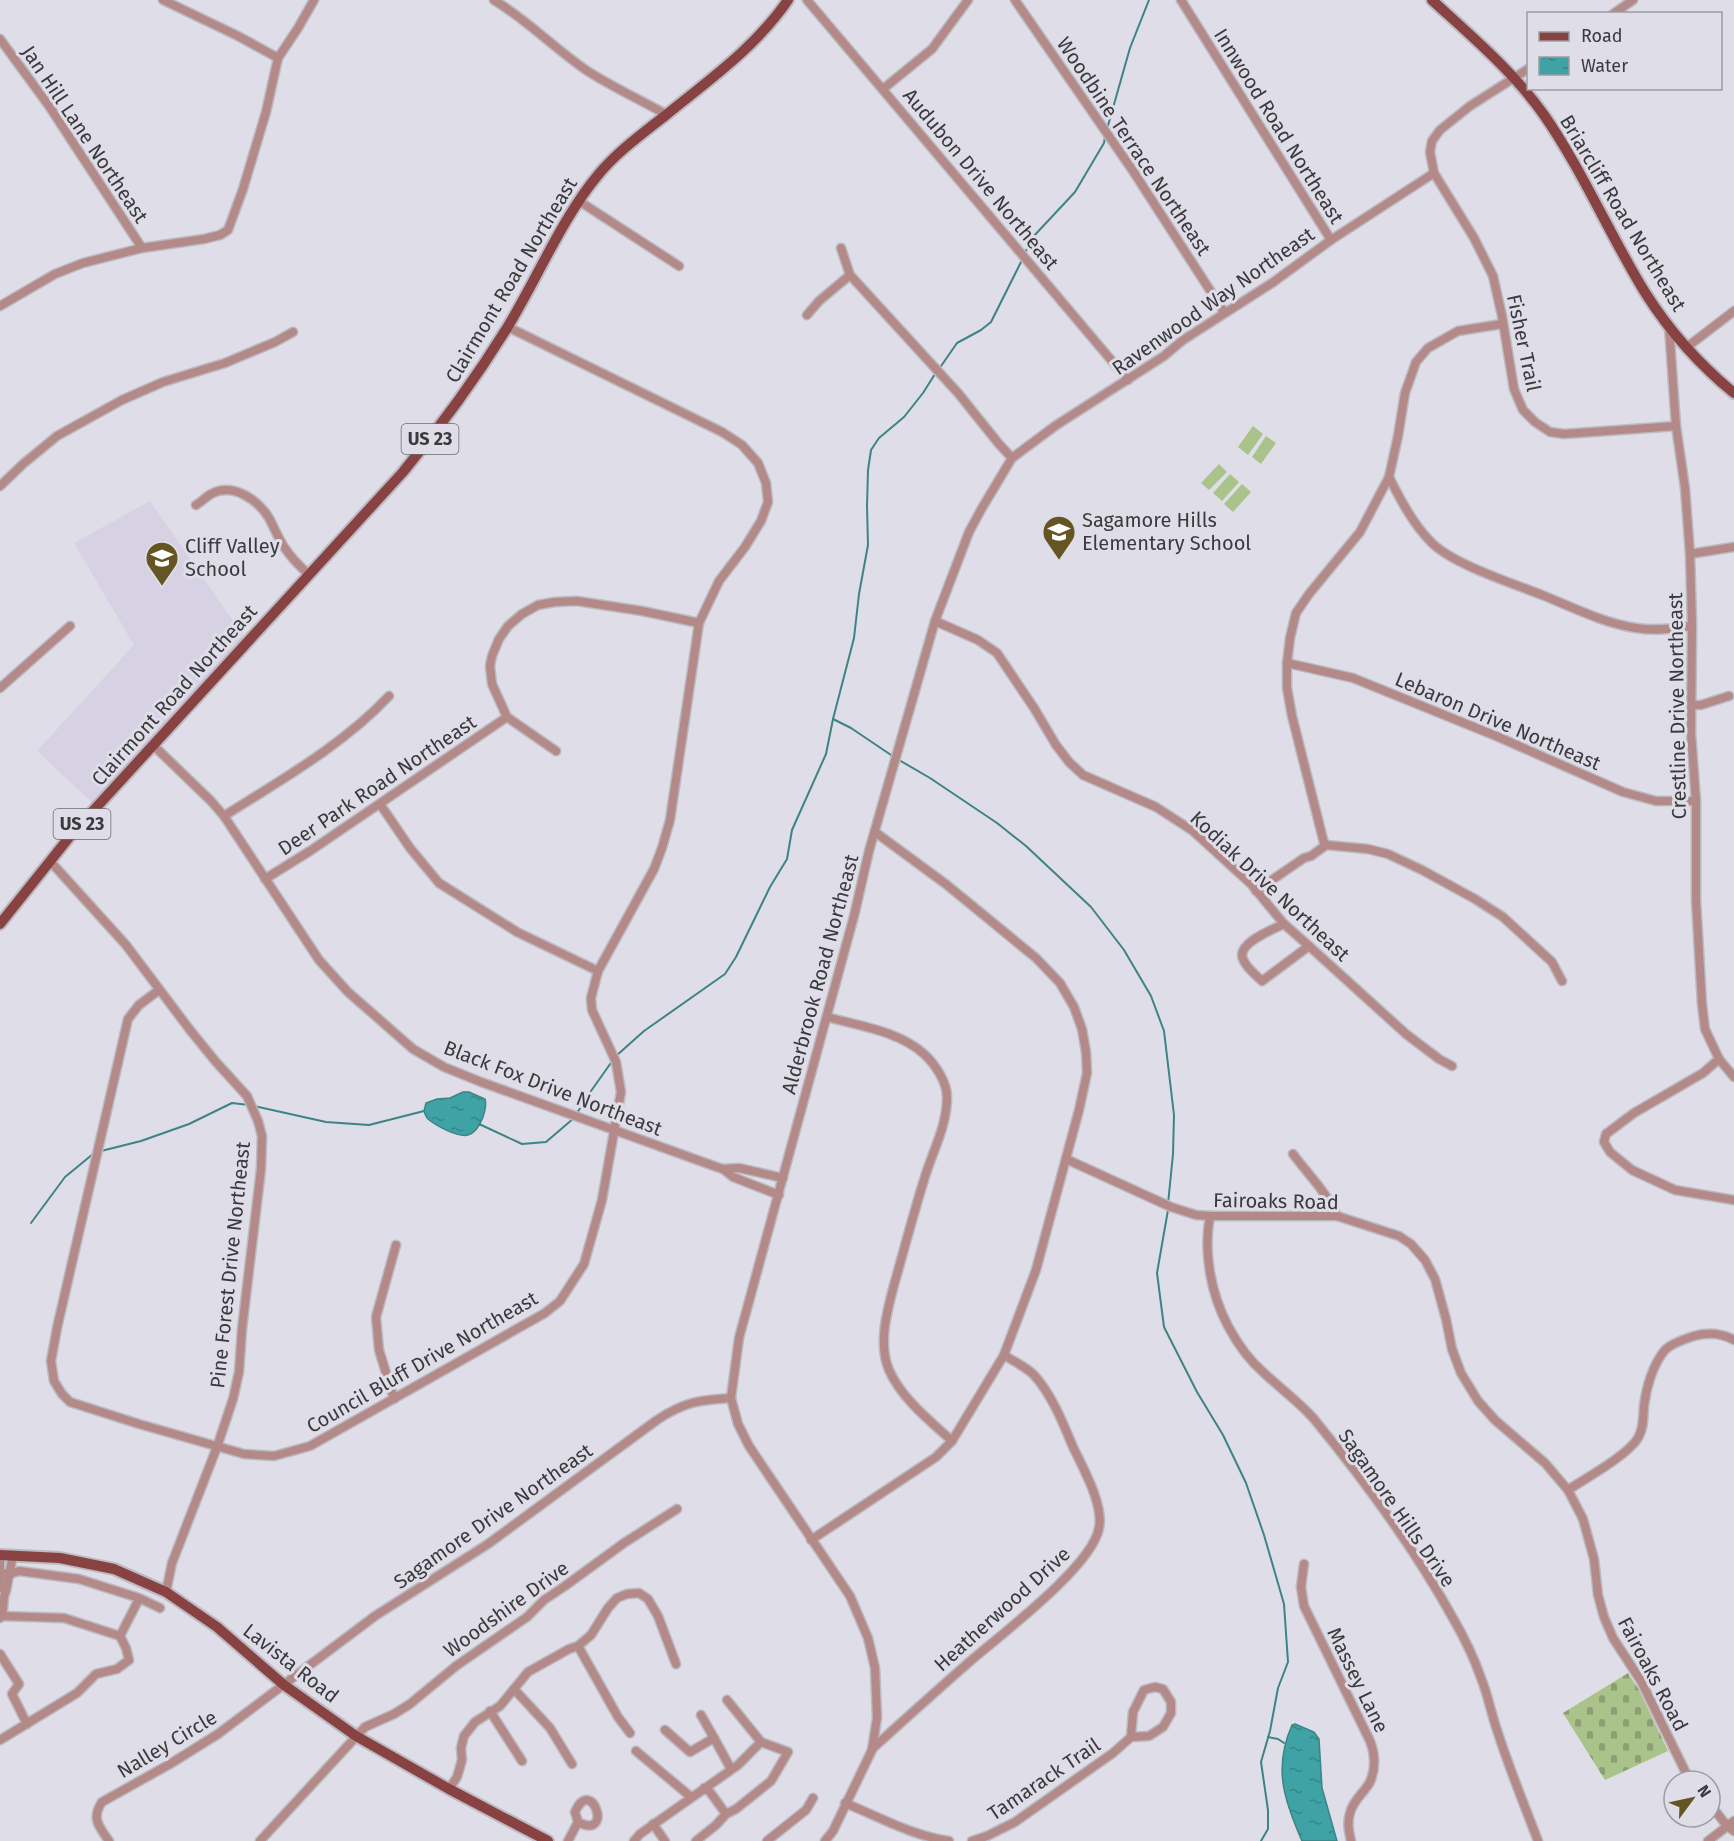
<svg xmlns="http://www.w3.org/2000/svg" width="1734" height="1841" font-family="'Fira Sans',sans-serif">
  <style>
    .built { fill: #d6d2e4 }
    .green { fill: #aac38b }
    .cemetery { fill: url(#cemetery-stones) }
    .water { fill: url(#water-ripples); stroke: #3e8385; stroke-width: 1.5 }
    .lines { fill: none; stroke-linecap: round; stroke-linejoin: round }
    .stream { stroke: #3e8385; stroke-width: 2 }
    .minor-casing { stroke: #bbb9c2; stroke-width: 11 }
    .major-casing { stroke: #bbb9c2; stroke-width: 14 }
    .minor { stroke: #b48a88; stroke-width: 8 }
    .major { stroke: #884241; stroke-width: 10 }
    .labels { text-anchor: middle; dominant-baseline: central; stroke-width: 6; stroke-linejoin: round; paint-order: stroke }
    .shield { fill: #dfdde7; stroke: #6c6b71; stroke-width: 1.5 }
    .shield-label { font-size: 18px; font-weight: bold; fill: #3a3a3e }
    .street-label { font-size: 20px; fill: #3a3a3e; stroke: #dfdde7 }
    .poi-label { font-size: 20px; fill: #3a3a3e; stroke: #dfdde7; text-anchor: start }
  </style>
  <defs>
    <pattern id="cemetery-stones" width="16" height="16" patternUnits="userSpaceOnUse" patternTransform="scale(1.5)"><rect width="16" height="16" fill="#aac38b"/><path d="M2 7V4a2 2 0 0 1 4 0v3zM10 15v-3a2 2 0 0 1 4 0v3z" fill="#8b9f73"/></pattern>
    <pattern id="water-ripples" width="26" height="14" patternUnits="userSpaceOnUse" patternTransform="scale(1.5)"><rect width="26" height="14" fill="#3fa2a4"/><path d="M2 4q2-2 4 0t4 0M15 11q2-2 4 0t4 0" fill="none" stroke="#368587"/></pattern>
  </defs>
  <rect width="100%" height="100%" fill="#dfdde7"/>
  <polygon class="built" points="150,501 249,644 97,807 37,751 134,645 74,543"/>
  <g class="green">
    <polygon points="1253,426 1263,434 1248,455 1238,447"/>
    <polygon points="1266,436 1276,443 1261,464 1252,457"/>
    <polygon points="1219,464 1227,472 1209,490 1201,483"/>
    <polygon points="1230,474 1239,482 1222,501 1213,493"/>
    <polygon points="1242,484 1251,492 1233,512 1224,504"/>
  </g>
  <polygon class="cemetery" points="1628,1673 1639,1690 1668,1751 1605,1780 1563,1713"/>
  <g class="water">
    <path d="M 463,1092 L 469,1092 L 485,1099 C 487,1105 485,1111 483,1117 C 480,1125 475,1133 468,1135 C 458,1138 435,1125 428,1119 C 426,1117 425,1114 424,1111 L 426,1103 L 437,1099 L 450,1098 Z"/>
    <path d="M 1295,1724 L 1314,1732 L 1319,1739 L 1322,1788 L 1337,1841 L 1302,1841 C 1284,1800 1273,1768 1292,1725 Z"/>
  </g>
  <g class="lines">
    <g class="stream">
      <polyline points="1107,129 1130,48 1149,0"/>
      <polyline points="1024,255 1032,238 1075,192 1104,143 1105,137"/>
      <polyline points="939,369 957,343 981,330 991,322 1022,260"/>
      <polyline points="833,719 851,728 894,757"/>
      <polyline points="899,760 930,778 997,823 1026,846 1091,907 1124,950 1151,996 1164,1031 1174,1115 1173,1154 1168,1204"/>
      <polyline points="616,1056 644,1031 725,974 736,957 770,887 787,859 792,830 826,754 833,719 854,638 859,594 868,545 867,506 868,470 871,450 879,438 904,417 923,393 935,374"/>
      <polyline points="254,1106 326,1122 369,1125 424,1111"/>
      <polyline points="577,1113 591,1091 613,1060"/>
      <polyline points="479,1124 522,1144 546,1142 574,1118"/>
      <polyline points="101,1151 141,1141 189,1124 232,1103 249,1105"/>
      <polyline points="1168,1210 1157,1273 1164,1327 1197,1392 1223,1435 1246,1483 1264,1535 1284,1604 1288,1662 1278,1688 1270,1731 1261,1762 1268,1810 1268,1829 1261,1841"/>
      <polyline points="31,1223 65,1177 93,1154"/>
      <polyline points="1268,1737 1278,1739 1284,1743"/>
    </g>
    <g class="minor-casing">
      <g id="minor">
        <polyline points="163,0 238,36 278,58"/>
        <path d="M 494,0 C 527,20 554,48 586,70 C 610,86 641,100 667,115"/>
        <polyline points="807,0 1128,380"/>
        <polyline points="1015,0 1133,171 1224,312"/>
        <polyline points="1181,0 1331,240"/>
        <polyline points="1613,14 1633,0"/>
        <polyline points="0,39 49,106 142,248"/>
        <polyline points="1528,69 1470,106 1440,130 1432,141 1430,152 1434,173 1474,238 1493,276 1502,316 1514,389 1523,410 1535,422 1550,432 1564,434 1676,426"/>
        <polyline points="883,89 932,49 968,0"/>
        <polyline points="579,201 679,266"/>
        <polyline points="841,248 850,275 958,393 999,444 1012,458"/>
        <polyline points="0,306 55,274 83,263 142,248 204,239 220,235 228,230 243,189 266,112 278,58 298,28 314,0"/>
        <polyline points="807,315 819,301 850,275"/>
        <polyline points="1669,326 1676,426 1685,488 1690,554 1692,624 1691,733 1696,801 1696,900 1702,1004 1705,1029 1719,1059 1734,1077"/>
        <polyline points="1687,347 1734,311"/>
        <path d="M 1389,477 C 1400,499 1413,524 1431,542 C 1452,564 1512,583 1542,595 C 1572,607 1603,623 1636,628 C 1655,631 1672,629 1691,626"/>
        <polyline points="0,486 23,464 57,436 122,400 163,382 225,363 275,342 293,332"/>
        <path d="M 196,505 C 201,502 206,497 211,494 C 233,482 258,500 269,518 C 275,529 279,541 287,551 C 293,560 301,567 309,575"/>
        <polyline points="1690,554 1734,547"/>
        <polyline points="935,621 978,640 997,653 1034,708 1056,745 1069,762 1083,775 1156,807 1193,831 1251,884 1284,924 1309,946 1406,1034 1439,1059 1452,1066"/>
        <polyline points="1287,663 1353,678 1496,736 1623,792 1656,801 1696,801"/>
        <polyline points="0,688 70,626"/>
        <polyline points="1692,705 1701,705 1729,696"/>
        <polyline points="153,745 211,801 224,816 319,960 348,992 413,1049 444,1067 481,1082 714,1166 723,1169 733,1177 779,1195"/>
        <polyline points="556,751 507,717 492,684 490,666 492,656 499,639 508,626 522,614 538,605 555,602 577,601 642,611 699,623"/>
        <polyline points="380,804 410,848 439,883 517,932 598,971"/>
        <path d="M 224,816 C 281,780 343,745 389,696"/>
        <polyline points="1326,845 1324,843 1292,716 1287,688 1287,663 1290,638 1296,613 1309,594 1360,532 1389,477 1398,436 1405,393 1416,362 1428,348 1458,331 1502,324"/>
        <polyline points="50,861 126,945 190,1030 216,1062 247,1096 258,1121 262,1136 261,1169 242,1329 239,1372 233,1399 217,1447 172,1563 166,1592"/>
        <polyline points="265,879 310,851 507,717"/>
        <polyline points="1256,891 1304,858 1311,856 1326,845 1368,849 1388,854 1422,870 1475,899 1503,917 1552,962 1562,981"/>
        <path d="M 1284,924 C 1274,929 1236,943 1243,959 C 1246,968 1256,975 1262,981 L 1309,946"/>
        <polyline points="159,990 139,1005 128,1019 57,1328 51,1361 54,1381 62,1394 70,1402 139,1424 244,1454 274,1456 310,1446 545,1313 560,1301 584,1264 602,1200 621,1092 616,1062 592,1010 591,998 598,971 654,869 662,848 670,820 699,623 719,581 745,547 761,521 768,502 766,483 758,463 742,445 722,432 508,327"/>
        <path d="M 827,1017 C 859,1026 899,1031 924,1054 C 935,1064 947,1082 947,1097 C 947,1127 932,1152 924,1180 C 913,1215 904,1250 894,1285 C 887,1311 878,1344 889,1370 C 902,1399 929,1420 952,1441"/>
        <polyline points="1719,1059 1703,1073 1634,1113 1606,1134 1604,1142 1610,1152 1632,1170 1675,1190 1734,1200"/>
        <path d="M 1293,1154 C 1307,1173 1328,1194 1337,1216"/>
        <polyline points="1066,1159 1171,1207 1196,1215 1210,1216 1337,1216 1399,1236 1411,1244 1425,1260 1435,1279 1446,1319 1452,1349 1461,1373 1478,1401 1495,1420 1545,1463 1568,1490 1583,1519 1594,1559 1598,1595 1604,1617 1613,1638 1641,1681 1686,1773 1692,1781"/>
        <polyline points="723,1169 739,1168 783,1178"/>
        <path d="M 1210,1216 C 1203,1252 1211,1294 1228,1326 C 1237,1343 1250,1361 1264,1373 C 1281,1389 1299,1402 1314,1419 C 1364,1480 1416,1551 1454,1620 C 1465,1639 1474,1658 1481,1678 C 1488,1695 1491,1713 1497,1730 C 1509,1768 1524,1804 1538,1841"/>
        <polyline points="394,1399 379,1350 376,1317 396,1245"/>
        <path d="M 1568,1490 C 1586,1478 1628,1455 1638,1438 C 1644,1428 1643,1417 1644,1406 C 1646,1388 1653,1364 1665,1350 C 1672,1343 1685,1339 1694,1336 C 1709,1332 1721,1333 1734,1340"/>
        <polyline points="811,1540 936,1457 952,1441 1004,1355 1036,1270 1079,1110 1087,1073 1086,1052 1082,1029 1074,1007 1060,983 1036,958 947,885 875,832"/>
        <path d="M 1304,1564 L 1301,1587 L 1304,1606 L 1370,1741 C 1375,1754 1376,1768 1370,1782 C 1364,1793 1353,1800 1350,1813 C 1347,1823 1349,1832 1351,1841"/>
        <polyline points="0,1573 10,1574 19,1571 79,1579 139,1598 160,1608"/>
        <polyline points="0,1588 0,1555"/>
        <polyline points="0,1616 64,1618 120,1636 126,1648 129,1660 117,1669 96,1674 77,1693 0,1740"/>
        <path d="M 0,1618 C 6,1611 1,1600 6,1591 L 13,1555"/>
        <polyline points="120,1636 139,1599"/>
        <polyline points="578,1646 618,1717 630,1733"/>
        <polyline points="0,1654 19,1684 12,1694 27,1724"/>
        <polyline points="514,1689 550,1728 572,1764"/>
        <polyline points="727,1700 761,1742"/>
        <polyline points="490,1711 522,1761"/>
        <polyline points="701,1715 714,1738"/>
        <polyline points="665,1730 690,1752 714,1738 731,1769"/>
        <path d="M 872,1749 C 904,1720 935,1692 967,1664 C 999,1636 1092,1567 1099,1528 C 1104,1505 1083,1468 1073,1447 C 1063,1423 1052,1395 1034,1375 C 1026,1367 1013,1361 1004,1355"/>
        <polyline points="636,1751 691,1797"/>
        <polyline points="449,1789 457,1777 462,1760 461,1748 464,1736 475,1722 500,1706 528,1672 569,1649 578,1646 591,1635 608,1608 617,1598 627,1594 639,1593 648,1599 658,1616 676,1664"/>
        <path d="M 845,1803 C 879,1817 913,1836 949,1841"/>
        <polyline points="1710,1804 1727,1826 1734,1831"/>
        <polyline points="653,1824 665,1841"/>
        <path d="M 109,1841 C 99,1827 91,1818 102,1802 L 170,1764 L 218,1734 L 375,1616 L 488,1544 L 657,1420 C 684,1402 699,1400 731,1398"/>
        <polyline points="260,1841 365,1727 394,1714 410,1704 456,1666 527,1617 544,1600 565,1586 624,1543 677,1509"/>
        <path d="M 568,1841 L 578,1822 L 575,1812 C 592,1774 614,1841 578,1822"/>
        <polyline points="634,1841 640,1834 738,1765 761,1742 788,1752 771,1781 736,1809 726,1814 710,1792 704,1788"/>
        <polyline points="696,1841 716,1825 726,1814"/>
        <polyline points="767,1841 806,1810 813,1798"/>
        <polyline points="825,1841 833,1831 872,1750 877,1718 875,1668 868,1638 850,1596 749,1446 738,1424 731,1398 739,1338 854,916 869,851 935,621 969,532 982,508 1012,458 1055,426 1164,356 1183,340 1272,283 1331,240 1434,173"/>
        <polyline points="972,1841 987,1836 1015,1822 1113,1753 1131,1737 1149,1736 1163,1727 1171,1713 1171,1702 1163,1689 1155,1687 1144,1690 1133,1712 1131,1737"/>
        <polyline points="1708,1841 1734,1821"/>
      </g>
    </g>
    <g class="major-casing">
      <g id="major">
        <path d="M 1432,0 C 1471,36 1513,71 1544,115 C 1583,171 1610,236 1646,294 C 1669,330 1701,366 1734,393"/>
        <path d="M 0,924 L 71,835 L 403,472 C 441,426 476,378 507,328 C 537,279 562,218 598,175 C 617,152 642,134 666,115 C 709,80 756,47 788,0"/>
        <polyline points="0,1555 60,1558 114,1569 166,1592 217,1627 284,1685 356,1736 449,1789 548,1841"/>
      </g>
    </g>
    <use href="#minor" class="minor"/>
    <use href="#major" class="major"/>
  </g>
  <defs>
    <g id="school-pin" transform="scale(1.725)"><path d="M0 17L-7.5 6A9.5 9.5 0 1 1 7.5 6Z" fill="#645522" stroke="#dfdde7"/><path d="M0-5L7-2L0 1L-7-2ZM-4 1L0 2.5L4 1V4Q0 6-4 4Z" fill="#fff"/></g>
  </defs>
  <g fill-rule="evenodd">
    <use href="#school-pin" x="1059" y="532"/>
    <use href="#school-pin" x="162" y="558"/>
  </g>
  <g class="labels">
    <g class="shield">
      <rect x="401.5" y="424" width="57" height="30" rx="4.5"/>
      <rect x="53.5" y="809" width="57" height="30" rx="4.5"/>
    </g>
    <g class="shield-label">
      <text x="430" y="439">US 23</text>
      <text x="82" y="824">US 23</text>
    </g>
    <g class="street-label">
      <text transform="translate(1279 126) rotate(58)">Innwood Road Northeast</text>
      <text transform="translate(85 134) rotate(56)">Jan Hill Lane Northeast</text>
      <text transform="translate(1134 146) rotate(56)">Woodbine Terrace Northeast</text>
      <text transform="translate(981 179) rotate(50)">Audubon Drive Northeast</text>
      <text transform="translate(1623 213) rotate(59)">Briarcliff Road Northeast</text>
      <text transform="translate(511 280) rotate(-59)">Clairmont Road Northeast</text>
      <text transform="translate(1213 301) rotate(-35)">Ravenwood Way Northeast</text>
      <text transform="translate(1524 343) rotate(78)">Fisher Trail</text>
      <text transform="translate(174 695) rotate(-48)">Clairmont Road Northeast</text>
      <text transform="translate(1677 706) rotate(-91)">Crestline Drive Northeast</text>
      <text transform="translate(1498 721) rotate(23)">Lebaron Drive Northeast</text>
      <text transform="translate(377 785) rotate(-34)">Deer Park Road Northeast</text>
      <text transform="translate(1270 886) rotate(43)">Kodiak Drive Northeast</text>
      <text transform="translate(820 974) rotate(-75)">Alderbrook Road Northeast</text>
      <text transform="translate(553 1088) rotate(21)">Black Fox Drive Northeast</text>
      <text transform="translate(1276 1201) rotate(1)">Fairoaks Road</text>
      <text transform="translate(230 1265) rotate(-84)">Pine Forest Drive Northeast</text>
      <text transform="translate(422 1362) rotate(-30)">Council Bluff Drive Northeast</text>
      <text transform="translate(1397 1508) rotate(55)">Sagamore Hills Drive</text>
      <text transform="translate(493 1516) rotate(-35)">Sagamore Drive Northeast</text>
      <text transform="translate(506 1609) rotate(-36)">Woodshire Drive</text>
      <text transform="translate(1002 1609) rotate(-42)">Heatherwood Drive</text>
      <text transform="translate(291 1663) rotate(38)">Lavista Road</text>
      <text transform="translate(1653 1674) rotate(62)">Fairoaks Road</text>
      <text transform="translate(1358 1680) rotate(64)">Massey Lane</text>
      <text transform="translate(167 1744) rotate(-31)">Nalley Circle</text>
      <text transform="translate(1044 1779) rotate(-34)">Tamarack Trail</text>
    </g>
    <g class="poi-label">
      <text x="1082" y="520">Sagamore Hills<tspan x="1082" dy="23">Elementary School</tspan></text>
      <text x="185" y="546">Cliff Valley<tspan x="185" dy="23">School</tspan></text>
    </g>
  </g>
  <rect x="1527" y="12" width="195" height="78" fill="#dfdde7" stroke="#9d9ca3" stroke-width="1.5"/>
  <rect x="1539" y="32" width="30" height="9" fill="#884241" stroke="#9d9ca3" stroke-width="1.5"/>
  <text x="1581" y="42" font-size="18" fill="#3a3a3e">Road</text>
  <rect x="1539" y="57" width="30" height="18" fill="url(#water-ripples)" stroke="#9d9ca3" stroke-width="1.5"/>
  <text x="1581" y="72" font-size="18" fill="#3a3a3e">Water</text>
  <g transform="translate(1692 1799) rotate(57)"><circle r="28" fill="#dfdde7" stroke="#9d9ca3" stroke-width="1.5"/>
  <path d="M0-4.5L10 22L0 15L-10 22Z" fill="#645522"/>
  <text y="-9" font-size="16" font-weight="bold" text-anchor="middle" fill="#3a3a3e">N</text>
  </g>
</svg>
